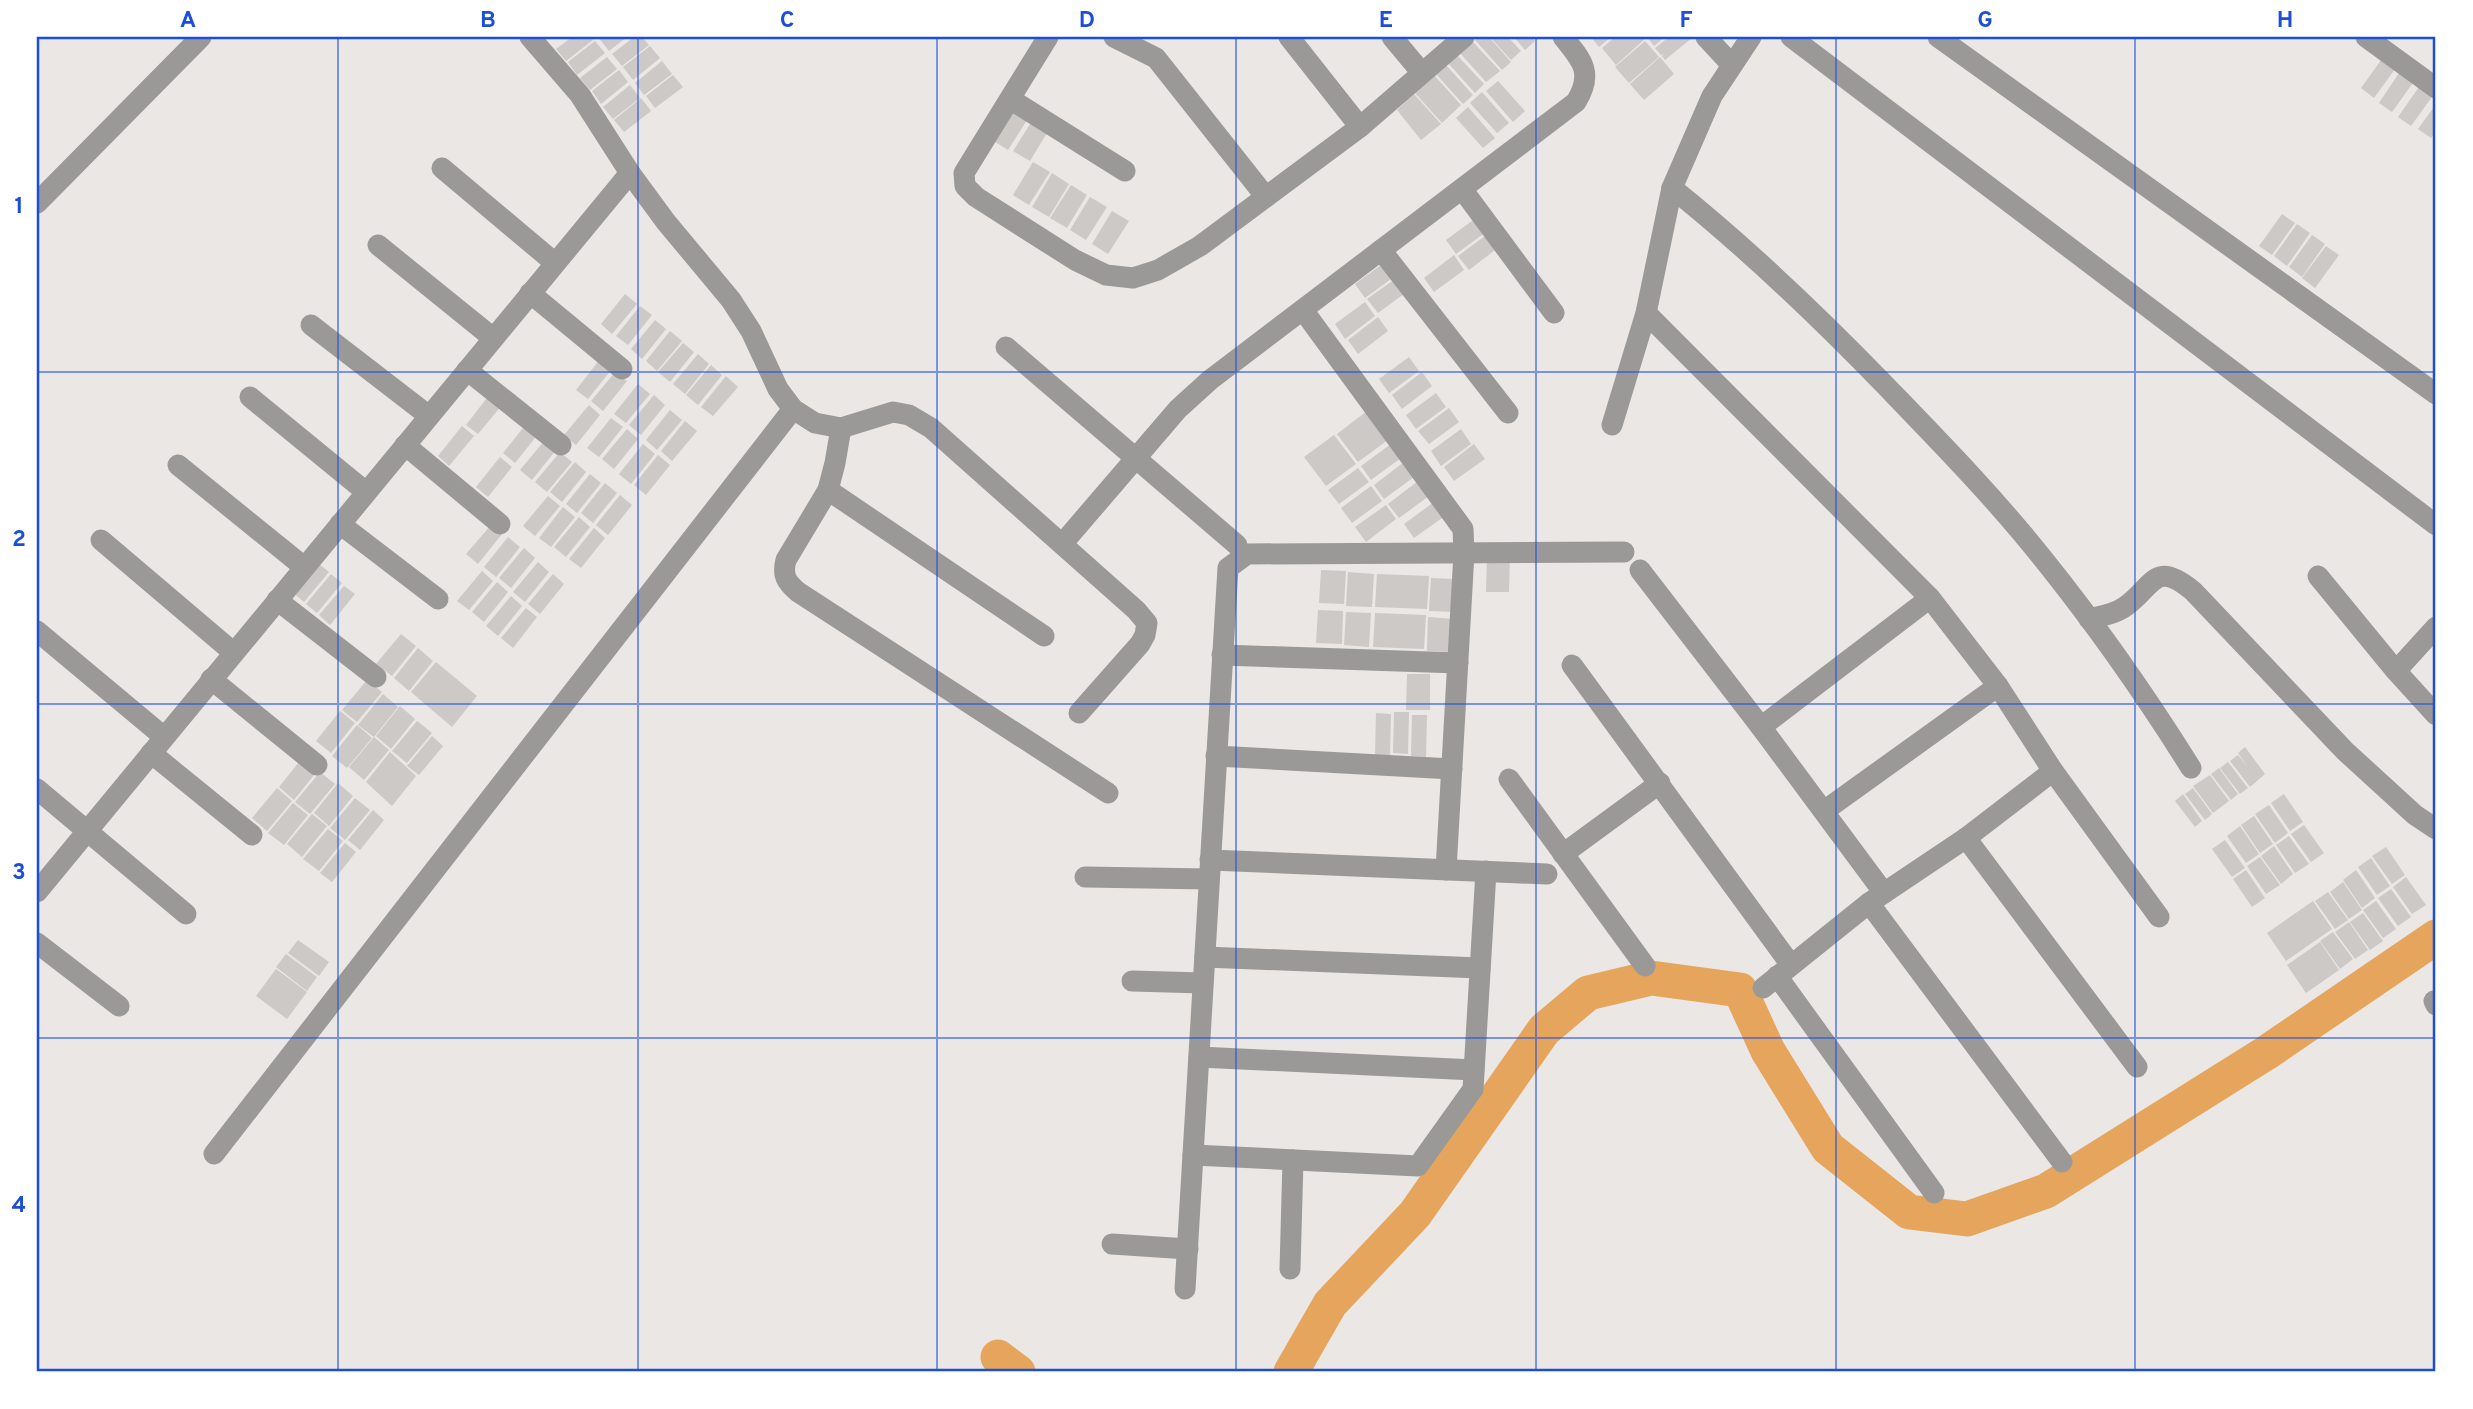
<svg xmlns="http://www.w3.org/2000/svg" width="2473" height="1409" font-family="Overpass,sans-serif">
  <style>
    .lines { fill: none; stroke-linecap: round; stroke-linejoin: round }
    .river { stroke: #e6a55c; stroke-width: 35 }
    .building { fill: #ccc9c6 }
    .minor { stroke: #9a9998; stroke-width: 21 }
    .grid { fill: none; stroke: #1d4ed8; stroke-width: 2; stroke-opacity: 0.55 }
    .neatline { fill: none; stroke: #1d4ed8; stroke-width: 2.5 }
    .grid-label { font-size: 23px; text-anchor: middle; font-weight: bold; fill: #1d4ed8 }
  </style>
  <rect width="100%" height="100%" fill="#eae7e4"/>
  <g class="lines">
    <g class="river">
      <polyline points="998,1357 1018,1372"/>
      <polyline points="1291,1372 1330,1304 1415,1214 1544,1030 1588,993 1651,978 1740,990 1768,1051 1828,1148 1909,1212 1967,1219 2046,1191 2266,1053 2436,937"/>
    </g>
  </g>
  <g class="building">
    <polygon points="572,37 591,37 593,40 566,61 556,49"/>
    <polygon points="601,37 627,37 609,51 599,38"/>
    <polygon points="634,37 642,37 649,45 622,66 612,54"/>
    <polygon points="1479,37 1489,37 1511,62 1502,70 1475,40"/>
    <polygon points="1490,37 1508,37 1521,51 1511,60"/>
    <polygon points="1514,37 1531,37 1535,41 1525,50"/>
    <polygon points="1591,37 1611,37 1599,47"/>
    <polygon points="1615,37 1665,37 1654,46 1647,37 1616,65 1602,48"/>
    <polygon points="1669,37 1693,37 1665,60 1662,56 1664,54 1661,55 1655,48"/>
    <polygon points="595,41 605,53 577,75 568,62"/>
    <polygon points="1645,41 1659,57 1629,83 1615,67"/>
    <polygon points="1473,42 1500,71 1486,82 1460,53"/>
    <polygon points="650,46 660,58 633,80 623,67"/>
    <polygon points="1457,55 1484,84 1475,93 1448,63"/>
    <polygon points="2384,56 2398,65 2374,98 2361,88"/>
    <polygon points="607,57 617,69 590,90 580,78"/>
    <polygon points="1660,57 1674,74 1644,100 1630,84"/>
    <polygon points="662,61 672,74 644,95 635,83"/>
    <polygon points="1446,65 1473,95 1463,104 1436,74"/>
    <polygon points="619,70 628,82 601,104 592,91"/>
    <polygon points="2401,70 2415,80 2392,112 2379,103"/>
    <polygon points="673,75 683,87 655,108 646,96"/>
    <polygon points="1434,75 1461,105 1442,123 1415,93"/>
    <polygon points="1498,81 1525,111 1513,122 1486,91"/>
    <polygon points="2421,84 2434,94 2411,126 2398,117"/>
    <polygon points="630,85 640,98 613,119 603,107"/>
    <polygon points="1482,92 1509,123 1497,133 1470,103"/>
    <polygon points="1414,94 1441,124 1421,140 1397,110"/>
    <polygon points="641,98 651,111 624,132 614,120"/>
    <polygon points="2436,104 2436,131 2431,138 2418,129"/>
    <polygon points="1012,107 1029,117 1008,150 992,140"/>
    <polygon points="1468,107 1495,138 1483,148 1456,118"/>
    <polygon points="1034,118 1050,128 1030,161 1013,151"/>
    <polygon points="1033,162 1050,172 1029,205 1013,195"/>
    <polygon points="1052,173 1069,184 1049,217 1032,207"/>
    <polygon points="1071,185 1087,195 1067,228 1050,218"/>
    <polygon points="1090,197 1107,207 1086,240 1070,230"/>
    <polygon points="1112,211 1129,221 1108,254 1092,244"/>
    <polygon points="2282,214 2295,223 2272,255 2259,246"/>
    <polygon points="1476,218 1486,232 1456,254 1446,240"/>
    <polygon points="2297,224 2310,233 2287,266 2274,256"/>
    <polygon points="1489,233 1499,247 1469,270 1458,256"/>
    <polygon points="2312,235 2325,244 2302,277 2289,267"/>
    <polygon points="2326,246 2339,255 2315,288 2302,278"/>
    <polygon points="1454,255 1464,270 1434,292 1424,278"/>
    <polygon points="1385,262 1395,276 1365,298 1355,284"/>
    <polygon points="1398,277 1408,291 1378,313 1367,299"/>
    <polygon points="625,294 637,304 612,334 601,324"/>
    <polygon points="1365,302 1375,316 1345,339 1335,324"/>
    <polygon points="640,306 652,315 628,345 616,336"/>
    <polygon points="1378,317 1388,331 1358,354 1348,340"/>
    <polygon points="655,320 666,329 642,359 631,349"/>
    <polygon points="670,331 682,341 657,371 646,361"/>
    <polygon points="683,343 694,352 670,382 658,372"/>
    <polygon points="698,354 709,364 685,394 673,384"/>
    <polygon points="1409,357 1419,371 1389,393 1379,379"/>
    <polygon points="600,359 612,369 588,399 576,390"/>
    <polygon points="711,365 722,375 698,405 686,395"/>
    <polygon points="616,371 627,381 603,411 591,401"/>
    <polygon points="1422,372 1432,386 1402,409 1392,395"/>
    <polygon points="726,376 738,387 713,416 701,407"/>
    <polygon points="638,384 650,394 626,423 614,414"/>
    <polygon points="1436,393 1446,407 1416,429 1406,415"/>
    <polygon points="490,394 502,405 478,434 466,425"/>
    <polygon points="654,395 665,405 641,435 629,425"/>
    <polygon points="589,405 600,415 576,445 564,435"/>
    <polygon points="1449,408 1459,422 1429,444 1418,431"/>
    <polygon points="670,410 682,420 657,450 646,440"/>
    <polygon points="1367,411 1388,440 1358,462 1337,434"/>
    <polygon points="611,418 623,427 599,457 587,448"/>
    <polygon points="685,421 697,431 672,461 661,451"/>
    <polygon points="527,423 539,433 515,463 503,453"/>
    <polygon points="462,426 474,436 449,466 438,456"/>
    <polygon points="627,429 638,439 614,469 602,459"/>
    <polygon points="1461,429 1471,444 1441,466 1431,451"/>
    <polygon points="1334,435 1356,464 1326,486 1304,457"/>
    <polygon points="545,440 556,450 532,480 520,470"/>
    <polygon points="643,444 655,454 631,484 619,474"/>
    <polygon points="1391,444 1401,458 1371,480 1361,466"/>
    <polygon points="1474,444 1485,459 1454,481 1444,467"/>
    <polygon points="560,452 572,462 547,492 535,482"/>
    <polygon points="658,455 670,465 646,495 634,485"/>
    <polygon points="500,457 512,467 488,497 476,487"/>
    <polygon points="575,462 586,472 562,502 550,492"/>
    <polygon points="1404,462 1414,477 1384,499 1374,485"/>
    <polygon points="1358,468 1369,482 1339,504 1328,490"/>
    <polygon points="590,474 601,483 577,513 566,504"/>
    <polygon points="1418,481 1429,496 1399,518 1388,504"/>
    <polygon points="605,483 617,493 593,523 581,513"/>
    <polygon points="1371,486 1382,501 1352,523 1341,508"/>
    <polygon points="620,495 632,505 608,535 596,525"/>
    <polygon points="548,496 560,506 535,536 523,526"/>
    <polygon points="1434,502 1445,516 1414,538 1404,524"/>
    <polygon points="1386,505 1396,519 1366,542 1355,527"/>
    <polygon points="563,507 575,517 551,547 539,538"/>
    <polygon points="579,517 590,527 566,557 554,547"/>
    <polygon points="491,525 502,534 478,564 466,554"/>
    <polygon points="594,528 605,538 581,568 569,559"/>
    <polygon points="508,537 520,547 496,577 484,567"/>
    <polygon points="524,548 535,558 511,588 499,578"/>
    <polygon points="1487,556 1510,556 1509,592 1486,592"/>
    <polygon points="314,560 329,572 304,602 290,590"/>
    <polygon points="538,562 549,572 525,602 513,592"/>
    <polygon points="1321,570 1346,571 1344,604 1319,603"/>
    <polygon points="482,571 493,581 469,610 457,601"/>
    <polygon points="1348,572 1374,574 1372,607 1346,606"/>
    <polygon points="331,574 342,583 317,613 306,604"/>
    <polygon points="553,574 564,584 540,614 528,604"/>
    <polygon points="1377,574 1429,576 1427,609 1375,607"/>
    <polygon points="1431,578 1456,579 1454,612 1429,611"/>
    <polygon points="497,582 508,592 484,622 472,612"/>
    <polygon points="344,586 355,594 330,625 319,615"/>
    <polygon points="511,596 522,606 498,636 486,626"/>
    <polygon points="526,608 537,617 513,648 501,638"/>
    <polygon points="1318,610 1343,611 1342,644 1316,643"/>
    <polygon points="1346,612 1371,613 1369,647 1344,645"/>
    <polygon points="1375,613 1426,615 1424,649 1373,647"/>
    <polygon points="1428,617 1454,619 1452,652 1427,651"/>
    <polygon points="401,634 416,646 392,676 376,664"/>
    <polygon points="418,648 433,661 409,691 394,678"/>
    <polygon points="436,662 477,696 452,727 411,692"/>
    <polygon points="1407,674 1430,674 1430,710 1406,710"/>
    <polygon points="367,680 382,692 357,722 342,710"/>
    <polygon points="383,694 398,707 374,737 358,725"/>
    <polygon points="400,706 415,719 391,749 376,736"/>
    <polygon points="340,711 355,723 331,753 316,741"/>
    <polygon points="1394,712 1409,712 1408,754 1393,753"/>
    <polygon points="1376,713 1391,714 1390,755 1375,755"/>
    <polygon points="1412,715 1427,715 1426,757 1411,756"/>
    <polygon points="417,721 432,733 407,763 392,751"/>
    <polygon points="357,725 372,738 347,768 332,756"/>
    <polygon points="432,736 443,746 419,775 407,766"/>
    <polygon points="374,737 389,750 364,780 349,767"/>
    <polygon points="2245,747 2265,774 2250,787 2230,761 2238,755 2247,766 2238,753"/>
    <polygon points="390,752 416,776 392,806 366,782"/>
    <polygon points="303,757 318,770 294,800 279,787"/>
    <polygon points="2228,762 2248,788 2240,794 2220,768"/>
    <polygon points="2219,768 2238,794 2231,800 2211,774"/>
    <polygon points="320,772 335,784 310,814 295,802"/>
    <polygon points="2210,775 2229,801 2213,813 2193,786"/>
    <polygon points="338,783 353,796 329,826 314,813"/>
    <polygon points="277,788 292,801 267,831 252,818"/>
    <polygon points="2193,788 2212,814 2205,820 2185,794"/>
    <polygon points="2183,794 2202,821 2195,827 2175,801"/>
    <polygon points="2284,794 2303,822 2290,831 2271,803"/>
    <polygon points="355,798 370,810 345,840 330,828"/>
    <polygon points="293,803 308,815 284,845 268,833"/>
    <polygon points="2269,805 2288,833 2275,843 2255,814"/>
    <polygon points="373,810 384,820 360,850 348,840"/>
    <polygon points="312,814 327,826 302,857 287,844"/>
    <polygon points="2254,816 2273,844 2260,853 2241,825"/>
    <polygon points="2304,825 2324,853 2311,862 2291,834"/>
    <polygon points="2240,826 2259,854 2246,863 2227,836"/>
    <polygon points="328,829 343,841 319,871 303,859"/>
    <polygon points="2289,836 2309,864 2295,873 2276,845"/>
    <polygon points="2225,840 2245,868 2232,877 2212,849"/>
    <polygon points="345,843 356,852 332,882 320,873"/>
    <polygon points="2274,846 2293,874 2281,884 2261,856"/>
    <polygon points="2386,847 2405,875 2392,884 2372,856"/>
    <polygon points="2260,857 2280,885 2266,894 2247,866"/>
    <polygon points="2371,858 2390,886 2377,895 2358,867"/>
    <polygon points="2246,870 2265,898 2252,907 2233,879"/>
    <polygon points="2356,870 2375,898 2362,908 2343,880"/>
    <polygon points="2406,877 2426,905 2412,914 2393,887"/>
    <polygon points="2343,882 2362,910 2349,919 2330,892"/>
    <polygon points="2391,889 2411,917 2398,926 2378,898"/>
    <polygon points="2328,892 2348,920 2335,929 2315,901"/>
    <polygon points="2313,901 2332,929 2286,961 2267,933"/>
    <polygon points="2376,901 2396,929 2383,938 2363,910"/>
    <polygon points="2363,913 2383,941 2370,950 2350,922"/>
    <polygon points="2349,922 2368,950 2355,959 2335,932"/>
    <polygon points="2333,932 2353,959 2340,969 2320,941"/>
    <polygon points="298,940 329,962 319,976 288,953"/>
    <polygon points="2320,942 2339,970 2306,993 2287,965"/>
    <polygon points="286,954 317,977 307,991 276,967"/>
    <polygon points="276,969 307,992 287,1019 256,996"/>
  </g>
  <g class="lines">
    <g class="minor">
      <polyline points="530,37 580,95 630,173 666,222 731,300 751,331 778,389 793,409 815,423 841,428 893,412 909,415 931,428 1136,610 1147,623 1145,635 1140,644 1079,713"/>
      <polyline points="1048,37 964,173 965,186 976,197 1075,260 1106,275 1133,278 1158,270 1200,246 1360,127 1464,37"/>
      <polyline points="1114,37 1156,58 1266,197"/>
      <polyline points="1289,37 1360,127"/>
      <polyline points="1392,37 1422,73"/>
      <polyline points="1706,37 1731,64"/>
      <polyline points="1791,37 2436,525"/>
      <polyline points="1938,37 2436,394"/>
      <polyline points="2366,37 2436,88"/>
      <polyline points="1010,99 1125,171"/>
      <polyline points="442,168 555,263"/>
      <path d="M 1672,188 C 1747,248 1816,314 1883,383 C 1938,440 1994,497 2044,560 C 2097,626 2146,696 2191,768"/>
      <polyline points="1462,189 1554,313"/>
      <polyline points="37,203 201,37"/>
      <polyline points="378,245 493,338"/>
      <polyline points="1381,250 1508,413"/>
      <polyline points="530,293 622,369"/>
      <polyline points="1303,310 1463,529 1464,553 1446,870"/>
      <polyline points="1646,313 1930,598 1998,686 2053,771 2159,917"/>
      <polyline points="311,325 429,416"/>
      <polyline points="1006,347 1237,545"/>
      <polyline points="467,370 561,445"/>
      <polyline points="250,397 366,492"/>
      <polyline points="1612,425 1646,313 1672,188 1712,96 1751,37"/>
      <path d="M 841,428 L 835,463 L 828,490 L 786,560 C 782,575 786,582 798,592 L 1108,793"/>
      <polyline points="405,445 500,524"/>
      <polyline points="178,465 304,567"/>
      <polyline points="828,490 1044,636"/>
      <polyline points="340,524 438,599"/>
      <polyline points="101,540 234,653"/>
      <path d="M 1063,543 L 1178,409 L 1210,380 L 1576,102 C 1594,73 1582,60 1563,37"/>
      <polyline points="1640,570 1761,727 1884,893"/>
      <polyline points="2318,576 2396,671 2436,715"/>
      <polyline points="277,600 376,677"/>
      <path d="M 2089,619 C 2102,616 2115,614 2126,606 C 2154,586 2154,559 2193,591 L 2345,751 L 2415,815 L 2436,829"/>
      <polyline points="37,631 164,737"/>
      <polyline points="1222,655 1458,663"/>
      <polyline points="1572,665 1791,965"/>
      <polyline points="2396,671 2436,627"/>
      <polyline points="211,679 317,765"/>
      <polyline points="1761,727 1930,598"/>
      <polyline points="151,753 252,835"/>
      <polyline points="1216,756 1452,769"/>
      <polyline points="1509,779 1645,966"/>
      <polyline points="37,789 186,914"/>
      <polyline points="1824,811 1998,686"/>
      <polyline points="1966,838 2137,1067"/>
      <polyline points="1563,854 1660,783"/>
      <polyline points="1210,860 1547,874"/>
      <polyline points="1085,877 1209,879"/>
      <polyline points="37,892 630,173"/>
      <polyline points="1869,903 2062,1162"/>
      <polyline points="37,943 119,1006"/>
      <polyline points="1205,957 1480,968"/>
      <polyline points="1777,976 1934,1193"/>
      <polyline points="1132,981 1203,983"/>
      <polyline points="1763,988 1869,903 1966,838 2053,771"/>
      <polyline points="2434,1001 2436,1005"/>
      <polyline points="1199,1057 1474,1070"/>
      <polyline points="214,1154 793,409"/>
      <polyline points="1193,1155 1418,1166 1473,1089 1486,871"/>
      <polyline points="1112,1244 1188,1249"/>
      <polyline points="1290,1269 1293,1160"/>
      <polyline points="1185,1289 1228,568 1247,554 1624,552"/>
    </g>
  </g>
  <path class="grid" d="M 338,37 L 338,1372M 638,37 L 638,1372M 937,37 L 937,1372M 1236,37 L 1236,1372M 1536,37 L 1536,1372M 1836,37 L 1836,1372M 2135,37 L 2135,1372M 37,372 L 2436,372M 37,704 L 2436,704M 37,1038 L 2436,1038"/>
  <rect width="2473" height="1409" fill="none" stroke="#ffffff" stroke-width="77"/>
  <rect x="38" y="38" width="2396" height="1332" class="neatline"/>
  <g class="grid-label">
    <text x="188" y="27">A</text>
    <text x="488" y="27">B</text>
    <text x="787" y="27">C</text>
    <text x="1087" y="27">D</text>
    <text x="1386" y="27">E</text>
    <text x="1686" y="27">F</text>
    <text x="1985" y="27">G</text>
    <text x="2285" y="27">H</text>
    <text x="19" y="213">1</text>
    <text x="19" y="546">2</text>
    <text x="19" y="879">3</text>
    <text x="19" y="1212">4</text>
  </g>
</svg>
